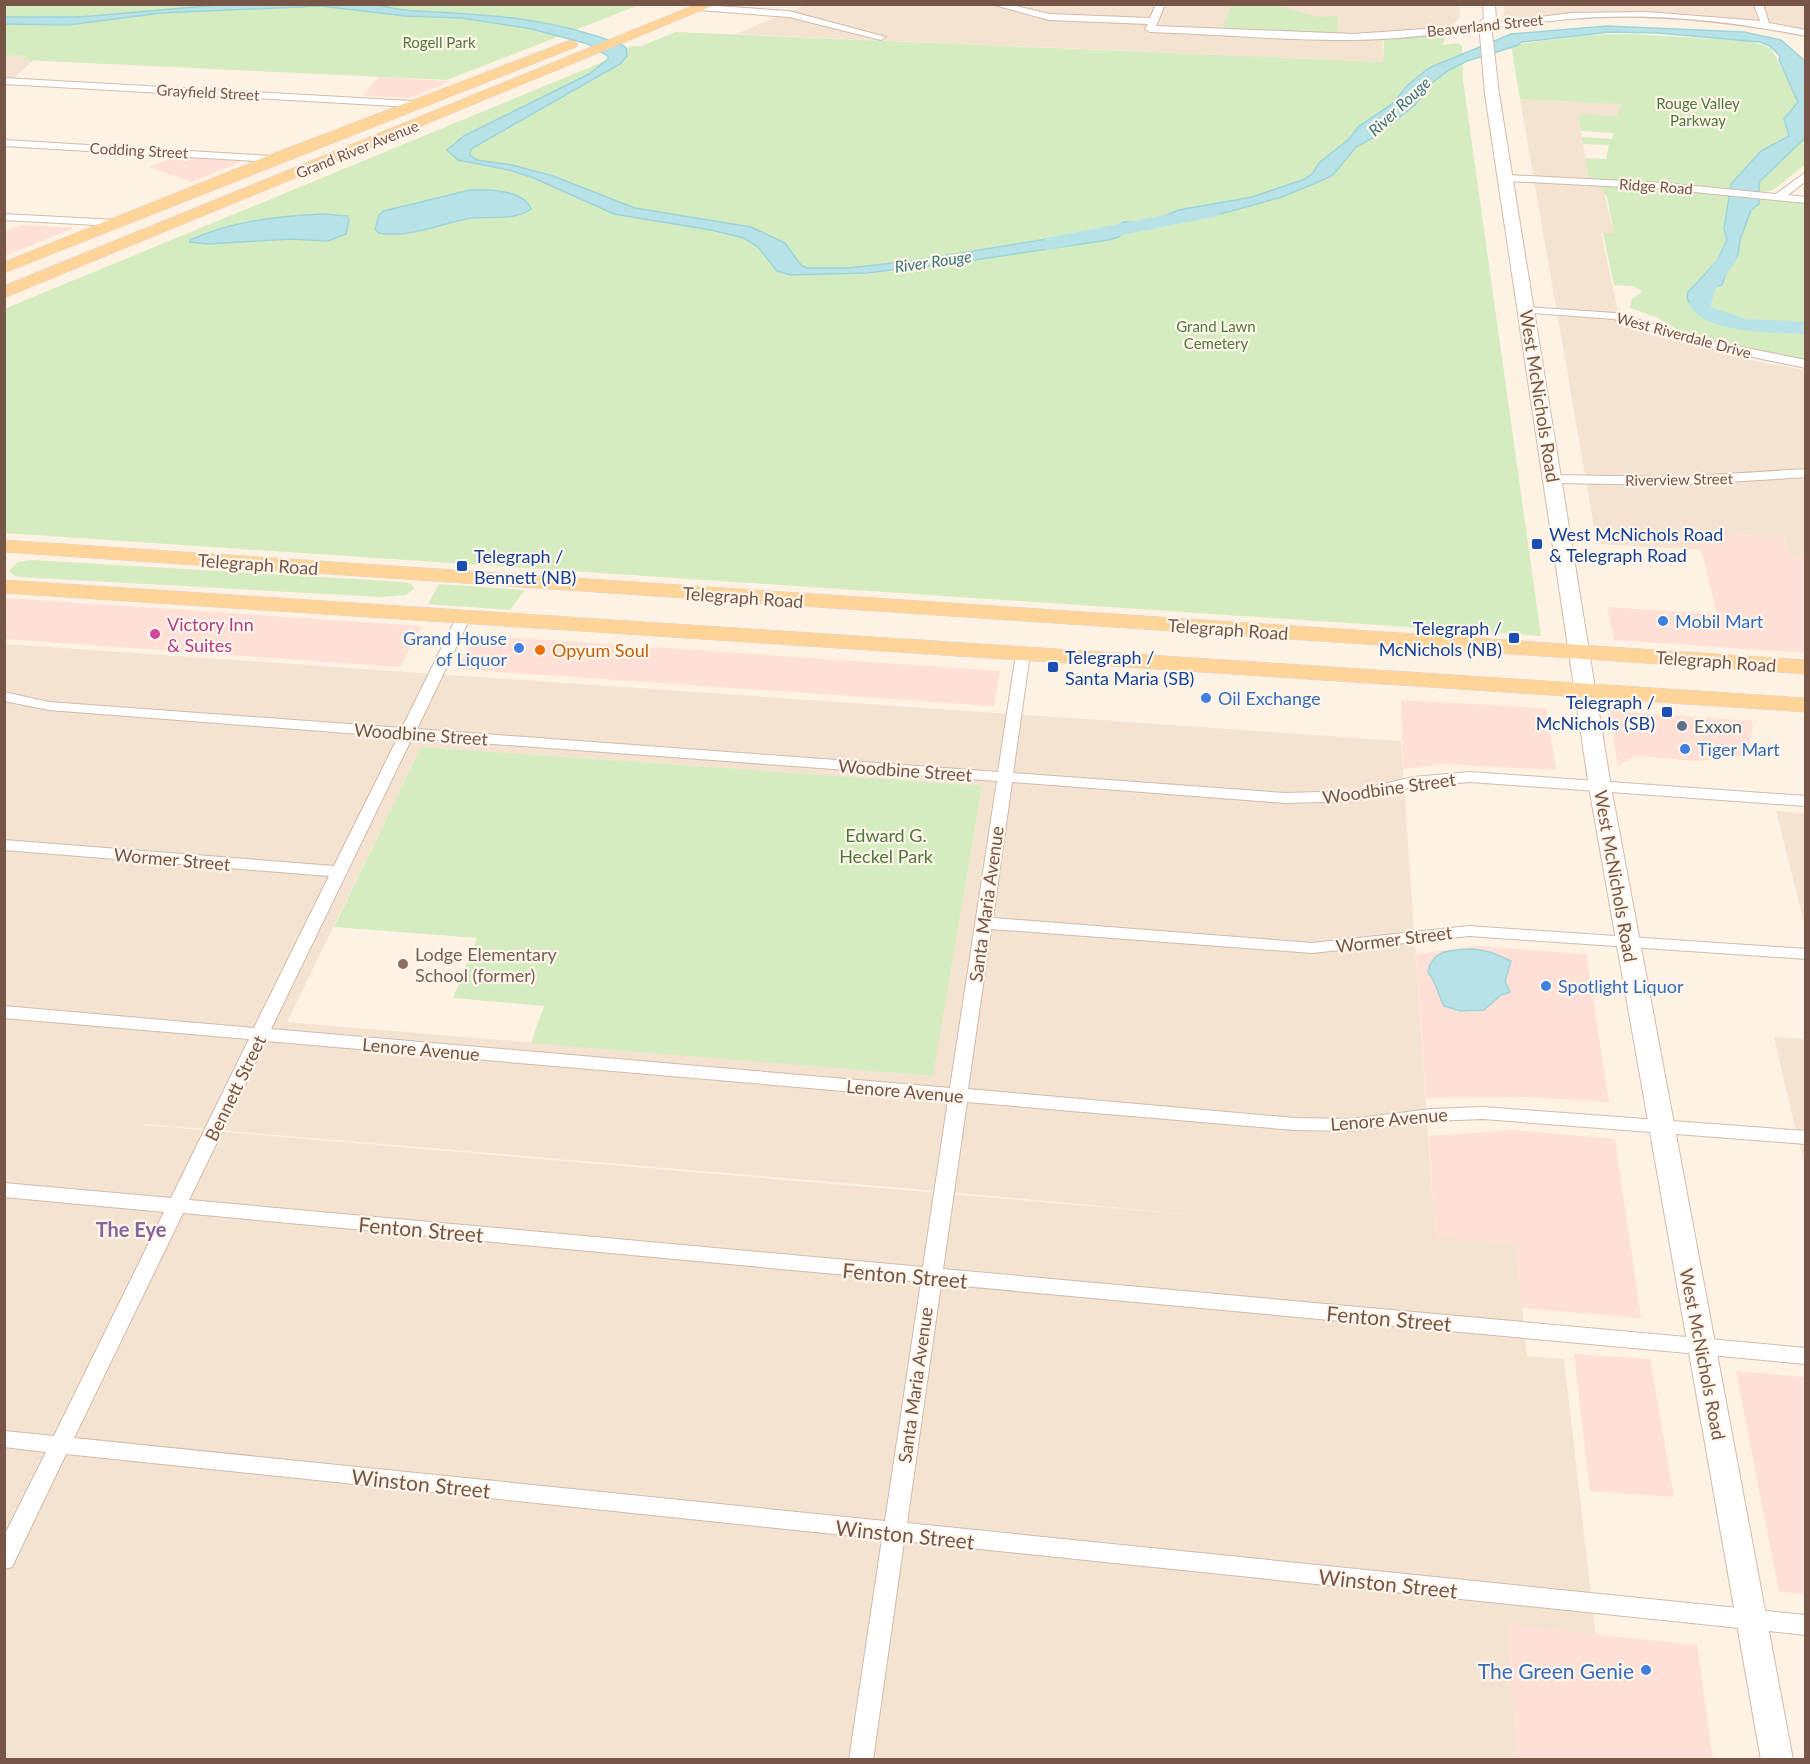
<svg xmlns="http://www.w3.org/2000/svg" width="1810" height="1764" font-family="Lato,sans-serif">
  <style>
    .residential { fill: #f5e3d1; fill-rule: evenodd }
    .commercial { fill: #fee0d7 }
    .green { fill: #d5ecc1 }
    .water { fill: #b7e3e8; stroke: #9dd4da; stroke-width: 1.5 }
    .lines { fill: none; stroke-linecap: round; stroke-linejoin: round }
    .river { fill: #b7e3e8; fill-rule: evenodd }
    .street-casing { stroke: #d1bbac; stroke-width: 2 }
    .secondary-casing { stroke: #d5baa9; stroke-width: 2 }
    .primary-casing { stroke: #dcd3cf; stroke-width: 1 }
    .street { fill: #fff; fill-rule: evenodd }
    .secondary { fill: #fff; fill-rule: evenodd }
    .primary { fill: #ffd499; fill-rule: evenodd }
    .transit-dot { fill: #1a4fb4; stroke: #fff6eb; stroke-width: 2 }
    .shop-dot { fill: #3f7fe0; stroke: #fff6eb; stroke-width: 2 }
    .hotel-dot { fill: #d1479c; stroke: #fff6eb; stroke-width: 2 }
    .food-dot { fill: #e8710a; stroke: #fff6eb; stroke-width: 2 }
    .service-dot { fill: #5c6f8a; stroke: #fff6eb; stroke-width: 2 }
    .education-dot { fill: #8d6e63; stroke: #fff6eb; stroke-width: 2 }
    .labels { text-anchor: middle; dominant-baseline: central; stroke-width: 4.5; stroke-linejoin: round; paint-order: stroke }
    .far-street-label { font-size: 15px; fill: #775648; stroke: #fff6eb }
    .far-park-label { font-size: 15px; fill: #51783c; stroke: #fff6eb }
    .far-water-label { font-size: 16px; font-style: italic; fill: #3b767d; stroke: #fff6eb }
    .street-label { font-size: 18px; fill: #775648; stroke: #fff6eb }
    .transit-label { font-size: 18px; fill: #164399; stroke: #fff6eb; text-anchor: start }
    .shop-label { font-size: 18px; fill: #366cbe; stroke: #fff6eb; text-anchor: start }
    .hotel-label { font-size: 18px; fill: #b23c85; stroke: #fff6eb; text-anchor: start }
    .food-label { font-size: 18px; fill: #c56008; stroke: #fff6eb; text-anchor: start }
    .service-label { font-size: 18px; fill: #4e5e75; stroke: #fff6eb; text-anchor: start }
    .park-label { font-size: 18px; fill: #51783c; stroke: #fff6eb }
    .education-label { font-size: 18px; fill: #785e54; stroke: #fff6eb; text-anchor: start }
    .neighbourhood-label { font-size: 20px; font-weight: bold; fill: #85639b; stroke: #fff6eb }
    .near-street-label { font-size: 21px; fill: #775648; stroke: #fff6eb }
    .near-shop-label { font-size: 21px; fill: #366cbe; stroke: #fff6eb; text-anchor: end }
  </style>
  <rect width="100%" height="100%" fill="#fdf2e3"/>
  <g class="residential">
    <polygon points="808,4 1459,4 1460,17 1450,27 1382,31 1383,62 736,34"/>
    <polygon points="1504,5 1805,5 1805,38 1790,30 1723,19 1596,15 1501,24 1504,19"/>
    <polygon points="5,55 28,56 24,60 34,60 14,78 5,77"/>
    <polygon points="1520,99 1621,104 1617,116 1578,115 1589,179 1602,185 1614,233 1601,233 1621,324 1651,335 1764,363 1805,370 1805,557 1790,556 1784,538 1698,532 1702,550 1597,544"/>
    <path d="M 4,644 L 1401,741 L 1435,1236 L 1516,1244 L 1527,1356 L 1564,1359 L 1610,1759 L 5,1759 ZM 421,747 L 982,786 L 933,1076 L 287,1022 ZM 144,1124 L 915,1189 L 1218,1217 L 144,1125 Z"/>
    <polygon points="1776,811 1805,813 1805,927"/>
    <polygon points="1774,1037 1805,1039 1805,1166 1793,1119"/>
  </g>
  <g class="commercial">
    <polygon points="379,77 451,81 411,98 363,96"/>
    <polygon points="173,157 243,161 192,182 149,167"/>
    <polygon points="22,225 23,225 74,228 5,256 5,232"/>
    <polygon points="1697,532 1784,538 1790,556 1805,557 1805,653 1614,640 1607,607 1717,614"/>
    <polygon points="4,598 5,598 422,626 400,667 5,639"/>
    <polygon points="474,635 607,644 1000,671 994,706 457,669"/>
    <polygon points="1401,700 1546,708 1556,770 1442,764 1403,769"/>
    <polygon points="1610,711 1752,721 1753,727 1747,755 1698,761 1635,756 1618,766"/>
    <polygon points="1476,946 1586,954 1609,1102 1525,1097 1426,1098 1416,954"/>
    <polygon points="1512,1130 1615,1139 1641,1318 1522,1308 1516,1244 1435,1237 1429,1136"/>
    <polygon points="1574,1354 1650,1359 1674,1497 1590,1491"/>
    <polygon points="1736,1371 1805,1377 1805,1594 1779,1592"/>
    <polygon points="1507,1625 1697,1645 1713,1759 1517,1759"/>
  </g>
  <g class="green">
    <polygon points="5,5 639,5 447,80 23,60 27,56 5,55"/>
    <polygon points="1231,5 1274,5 1318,17 1338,16 1337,34 1223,28"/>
    <polygon points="676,32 1383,62 1384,38 1447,34 1442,45 1459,43 1462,46 1463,80 1541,636 4,533 4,309 598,64 631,46 641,46"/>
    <polygon points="1629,34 1750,41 1771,48 1786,77 1805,78 1805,165 1773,190 1764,192 1589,179 1585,158 1606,159 1609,145 1583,144 1582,137 1612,139 1614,133 1581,131 1578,114 1617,116 1621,104 1520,99 1511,45 1588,35"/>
    <polygon points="1599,186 1721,194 1805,204 1805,362 1756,352 1676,329 1658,318 1630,308 1632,299 1643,291 1632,286 1614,285 1603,233 1614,233 1607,197"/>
    <polygon points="31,560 404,582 412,584 414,589 406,595 380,597 20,577 13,575 9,571 18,562"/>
    <polygon points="439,584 523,590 525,590 510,610 428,604"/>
    <polygon points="421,747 982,786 933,1076 531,1043 544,1006 453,998 477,938 334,927"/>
  </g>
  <g class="water">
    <path d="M 370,4 C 386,6 401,11 416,11 C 491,15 551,17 622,45 L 626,48 L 627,56 L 620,64 L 471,149 L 470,155 L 477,160 L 512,165 L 553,176 L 635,208 L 751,227 L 785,243 L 801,265 L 807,268 L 849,268 L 918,260 L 1065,236 L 1089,238 L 1110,234 L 1123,222 L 1149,222 L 1179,210 L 1252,197 L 1305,179 L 1313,173 L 1319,163 L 1349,139 L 1359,126 L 1391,105 L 1409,84 L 1429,68 L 1511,34 L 1607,26 L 1744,32 L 1781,40 L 1805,61 L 1805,138 L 1759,182 L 1759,204 L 1751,210 L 1740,240 L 1738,255 L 1727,269 L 1722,285 L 1699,291 L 1695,295 C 1700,326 1782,321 1805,324 L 1805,333 C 1796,332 1787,329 1778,328 C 1751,328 1697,331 1687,297 L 1688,292 L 1717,261 L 1727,240 L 1724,229 L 1731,184 L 1761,151 L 1789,136 L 1784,119 L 1798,102 L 1779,60 L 1780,56 L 1770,46 L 1760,42 L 1658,33 L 1610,32 L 1522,42 L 1516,46 L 1467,61 L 1449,70 L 1433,82 L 1415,105 L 1376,136 L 1356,147 L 1333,175 L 1325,179 L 1282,197 L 1228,212 L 1196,219 L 1168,221 L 1154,226 L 1125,228 L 1119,237 L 1108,240 L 961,262 L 866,273 L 791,275 L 777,271 L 758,247 L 744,238 L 711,230 L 614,214 L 534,178 L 509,170 L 458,160 L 447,150 L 464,136 L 589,74 L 608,59 L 608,56 L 588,44 L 532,29 L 462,18 L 405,16 L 321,6 L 161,13 L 68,25 L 5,24 L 5,17 L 80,17 L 218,5 Z"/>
    <path d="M 470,190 C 487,189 524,190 531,209 C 514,221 490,216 471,218 C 443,223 406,239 379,233 L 375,229 L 379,215 L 384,211 Z"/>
    <path d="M 323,214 L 347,216 L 349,220 L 346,234 L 328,241 L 290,239 L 209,244 L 190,242 L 190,240 C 232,221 278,216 323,214 Z"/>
    <path d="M 1474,949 L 1490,952 L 1511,961 L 1505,981 L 1510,992 L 1501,995 L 1484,1010 L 1461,1011 L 1444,1006 C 1438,995 1436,981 1428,972 C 1432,948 1454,950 1474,949 Z"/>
  </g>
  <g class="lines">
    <g class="river">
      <polygon points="1211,206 1220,212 1218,216 1047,250 1037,244 1047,238"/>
      <path d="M 1728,252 L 1738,258 L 1715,290 L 1710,307 L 1746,319 L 1806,322 L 1806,334 C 1773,332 1709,335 1689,305 L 1695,290 L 1721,254 Z"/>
    </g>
    <g class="street-casing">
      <g id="street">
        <path d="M 991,4 L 1008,4 L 1049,14 L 1150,18 L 1156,4 L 1165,4 L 1156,26 L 1354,34 L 1466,26 L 1572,13 L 1647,12 L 1760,21 L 1754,4 L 1763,4 L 1769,23 L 1806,30 L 1806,36 C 1729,21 1649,12 1571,19 C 1499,25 1427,39 1354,40 C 1286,41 1218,34 1150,32 L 1145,29 L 1148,24 L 1049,20 Z"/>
        <polygon points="702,5 789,11 886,37 881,40 789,17 699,10 699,6"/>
        <polygon points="4,78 412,101 417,104 412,107 4,84"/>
        <polygon points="4,140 272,156 277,159 272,162 4,146"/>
        <polygon points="1806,172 1806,181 1788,195 1806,197 1806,203 1664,189 1507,181 1502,178 1507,175 1664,183 1776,194"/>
        <polygon points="4,214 115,220 120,223 115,226 4,220"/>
        <polygon points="1526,307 1615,313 1715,342 1806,360 1806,368 1709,348 1614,319 1522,312 1520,310"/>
        <polygon points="1806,469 1806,477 1678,485 1553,483 1546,479 1553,475 1678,477"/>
        <path d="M 464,612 L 471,616 L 417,729 L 998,772 L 1016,654 L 1023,650 L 1030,654 L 1013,773 L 1285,793 L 1354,791 L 1413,777 L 1470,772 L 1806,796 L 1806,806 L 1470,782 L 1413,787 L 1354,801 L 1285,803 L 1012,782 L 993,918 L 1312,943 L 1469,926 L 1806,949 L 1806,959 L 1469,936 L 1312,953 L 991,929 L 968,1089 L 1294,1118 L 1351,1119 L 1431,1109 L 1483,1107 L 1806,1131 L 1806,1144 L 1483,1119 L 1431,1121 L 1351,1131 L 1294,1130 L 967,1102 L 943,1269 L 1806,1348 L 1806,1364 L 941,1284 L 907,1523 L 1806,1615 L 1806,1635 L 904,1541 L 873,1760 L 849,1760 L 882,1539 L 66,1454 L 12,1567 L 4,1569 L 4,1536 L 46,1452 L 4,1447 L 4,1431 L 54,1436 L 164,1212 L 4,1197 L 4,1183 L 171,1198 L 249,1039 L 4,1018 L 4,1006 L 254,1028 L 329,876 L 4,850 L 4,840 L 334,866 L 398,737 L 49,710 L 4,701 L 4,692 L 49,702 L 402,728 L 457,616 ZM 412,738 L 997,781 L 950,1088 L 271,1029 ZM 266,1041 L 948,1100 L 923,1267 L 189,1200 ZM 183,1213 L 921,1282 L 885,1521 L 74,1438 Z"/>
      </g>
    </g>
    <g class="secondary-casing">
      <polygon id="secondary" points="1483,4 1495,4 1496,20 1491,24 1499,94 1611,787 1793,1760 1761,1760 1589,787 1485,94 1479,23 1484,18"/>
    </g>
    <g class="primary-casing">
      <g id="primary">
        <polygon points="697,4 717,4 4,298 4,286"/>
        <polygon points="571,40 578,44 576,47 4,273 4,262 280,151"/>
        <polygon points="4,540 1806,660 1806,674 4,552"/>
        <polygon points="4,580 1806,698 1806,712 4,593"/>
      </g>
    </g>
    <use href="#street" class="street"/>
    <use href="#secondary" class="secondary"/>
    <use href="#primary" class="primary"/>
  </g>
  <g class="transit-dot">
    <rect x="1531" y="538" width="12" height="12" rx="3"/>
    <rect x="456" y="560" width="12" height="12" rx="3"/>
    <rect x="1508" y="632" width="12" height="12" rx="3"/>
    <rect x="1047" y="661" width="12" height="12" rx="3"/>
    <rect x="1661" y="706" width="12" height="12" rx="3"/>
  </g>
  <g class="shop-dot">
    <circle cx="1663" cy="621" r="6"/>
    <circle cx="519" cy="648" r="6"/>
    <circle cx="1206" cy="698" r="6"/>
    <circle cx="1685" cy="749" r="6"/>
    <circle cx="1546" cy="986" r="6"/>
    <circle cx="1646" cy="1670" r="6"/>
  </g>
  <circle class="hotel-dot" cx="155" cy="634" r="6"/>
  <circle class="food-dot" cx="540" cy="650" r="6"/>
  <circle class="service-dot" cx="1682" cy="726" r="6"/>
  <circle class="education-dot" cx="403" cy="964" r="6"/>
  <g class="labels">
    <g class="far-street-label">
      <text transform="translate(1485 25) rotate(-6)">Beaverland Street</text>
      <text transform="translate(208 92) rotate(3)">Grayfield Street</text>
      <text transform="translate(357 149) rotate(-22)">Grand River Avenue</text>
      <text transform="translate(139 150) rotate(3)">Codding Street</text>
      <text transform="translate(1656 186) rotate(4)">Ridge Road</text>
      <text transform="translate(1684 335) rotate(15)">West Riverdale Drive</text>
      <text transform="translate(1679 479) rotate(-1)">Riverview Street</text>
    </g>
    <g class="far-park-label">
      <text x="439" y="42">Rogell Park</text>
      <text x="1698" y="103">Rouge Valley<tspan x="1698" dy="17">Parkway</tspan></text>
      <text x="1216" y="326">Grand Lawn<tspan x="1216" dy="17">Cemetery</tspan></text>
    </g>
    <g class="far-water-label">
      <text transform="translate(1399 106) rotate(-43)">River Rouge</text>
      <text transform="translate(933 261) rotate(-8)">River Rouge</text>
    </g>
    <g class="street-label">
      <text transform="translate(1540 396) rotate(81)">West McNichols Road</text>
      <text transform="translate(258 564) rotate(4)">Telegraph Road</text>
      <text transform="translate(743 597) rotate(4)">Telegraph Road</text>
      <text transform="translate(1228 629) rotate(4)">Telegraph Road</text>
      <text transform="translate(1716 661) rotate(4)">Telegraph Road</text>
      <text transform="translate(421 734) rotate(4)">Woodbine Street</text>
      <text transform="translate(905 770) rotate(4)">Woodbine Street</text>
      <text transform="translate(1389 788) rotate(-8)">Woodbine Street</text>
      <text transform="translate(172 859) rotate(5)">Wormer Street</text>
      <text transform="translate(1616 876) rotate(80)">West McNichols Road</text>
      <text transform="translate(986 904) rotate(-82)">Santa Maria Avenue</text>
      <text transform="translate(1394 939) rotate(-7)">Wormer Street</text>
      <text transform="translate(421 1049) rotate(5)">Lenore Avenue</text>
      <text transform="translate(235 1088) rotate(-64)">Bennett Street</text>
      <text transform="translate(905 1091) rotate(5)">Lenore Avenue</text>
      <text transform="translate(1389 1119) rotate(-5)">Lenore Avenue</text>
      <text transform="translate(1703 1354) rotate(79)">West McNichols Road</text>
      <text transform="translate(915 1385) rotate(-82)">Santa Maria Avenue</text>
    </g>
    <g class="transit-label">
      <text x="1549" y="534">West McNichols Road<tspan x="1549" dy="21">&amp; Telegraph Road</tspan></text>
      <text x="474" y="556">Telegraph /<tspan x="474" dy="21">Bennett (NB)</tspan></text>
      <text x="1502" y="628" text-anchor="end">Telegraph /<tspan x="1502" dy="21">McNichols (NB)</tspan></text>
      <text x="1065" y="657">Telegraph /<tspan x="1065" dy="21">Santa Maria (SB)</tspan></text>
      <text x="1655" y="702" text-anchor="end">Telegraph /<tspan x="1655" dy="21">McNichols (SB)</tspan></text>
    </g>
    <g class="shop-label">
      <text x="1675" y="621">Mobil Mart</text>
      <text x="507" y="638" text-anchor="end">Grand House<tspan x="507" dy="21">of Liquor</tspan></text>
      <text x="1218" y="698">Oil Exchange</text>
      <text x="1697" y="749">Tiger Mart</text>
      <text x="1558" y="986">Spotlight Liquor</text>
    </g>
    <g class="hotel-label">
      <text x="167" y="624">Victory Inn<tspan x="167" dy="21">&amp; Suites</tspan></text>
    </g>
    <g class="food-label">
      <text x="552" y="650">Opyum Soul</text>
    </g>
    <g class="service-label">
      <text x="1694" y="726">Exxon</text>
    </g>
    <g class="park-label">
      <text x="886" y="835">Edward G.<tspan x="886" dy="21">Heckel Park</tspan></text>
    </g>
    <g class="education-label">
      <text x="415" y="954">Lodge Elementary<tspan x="415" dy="21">School (former)</tspan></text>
    </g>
    <g class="neighbourhood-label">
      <text x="131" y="1229">The Eye</text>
    </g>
    <g class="near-street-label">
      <text transform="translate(421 1229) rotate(5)">Fenton Street</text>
      <text transform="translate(905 1275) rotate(5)">Fenton Street</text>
      <text transform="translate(1389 1318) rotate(5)">Fenton Street</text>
      <text transform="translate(421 1483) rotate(6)">Winston Street</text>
      <text transform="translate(905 1534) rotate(6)">Winston Street</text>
      <text transform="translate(1388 1583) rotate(6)">Winston Street</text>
    </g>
    <g class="near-shop-label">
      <text x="1634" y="1670">The Green Genie</text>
    </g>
  </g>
  <rect width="1810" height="1764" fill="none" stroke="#775648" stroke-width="12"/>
</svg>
